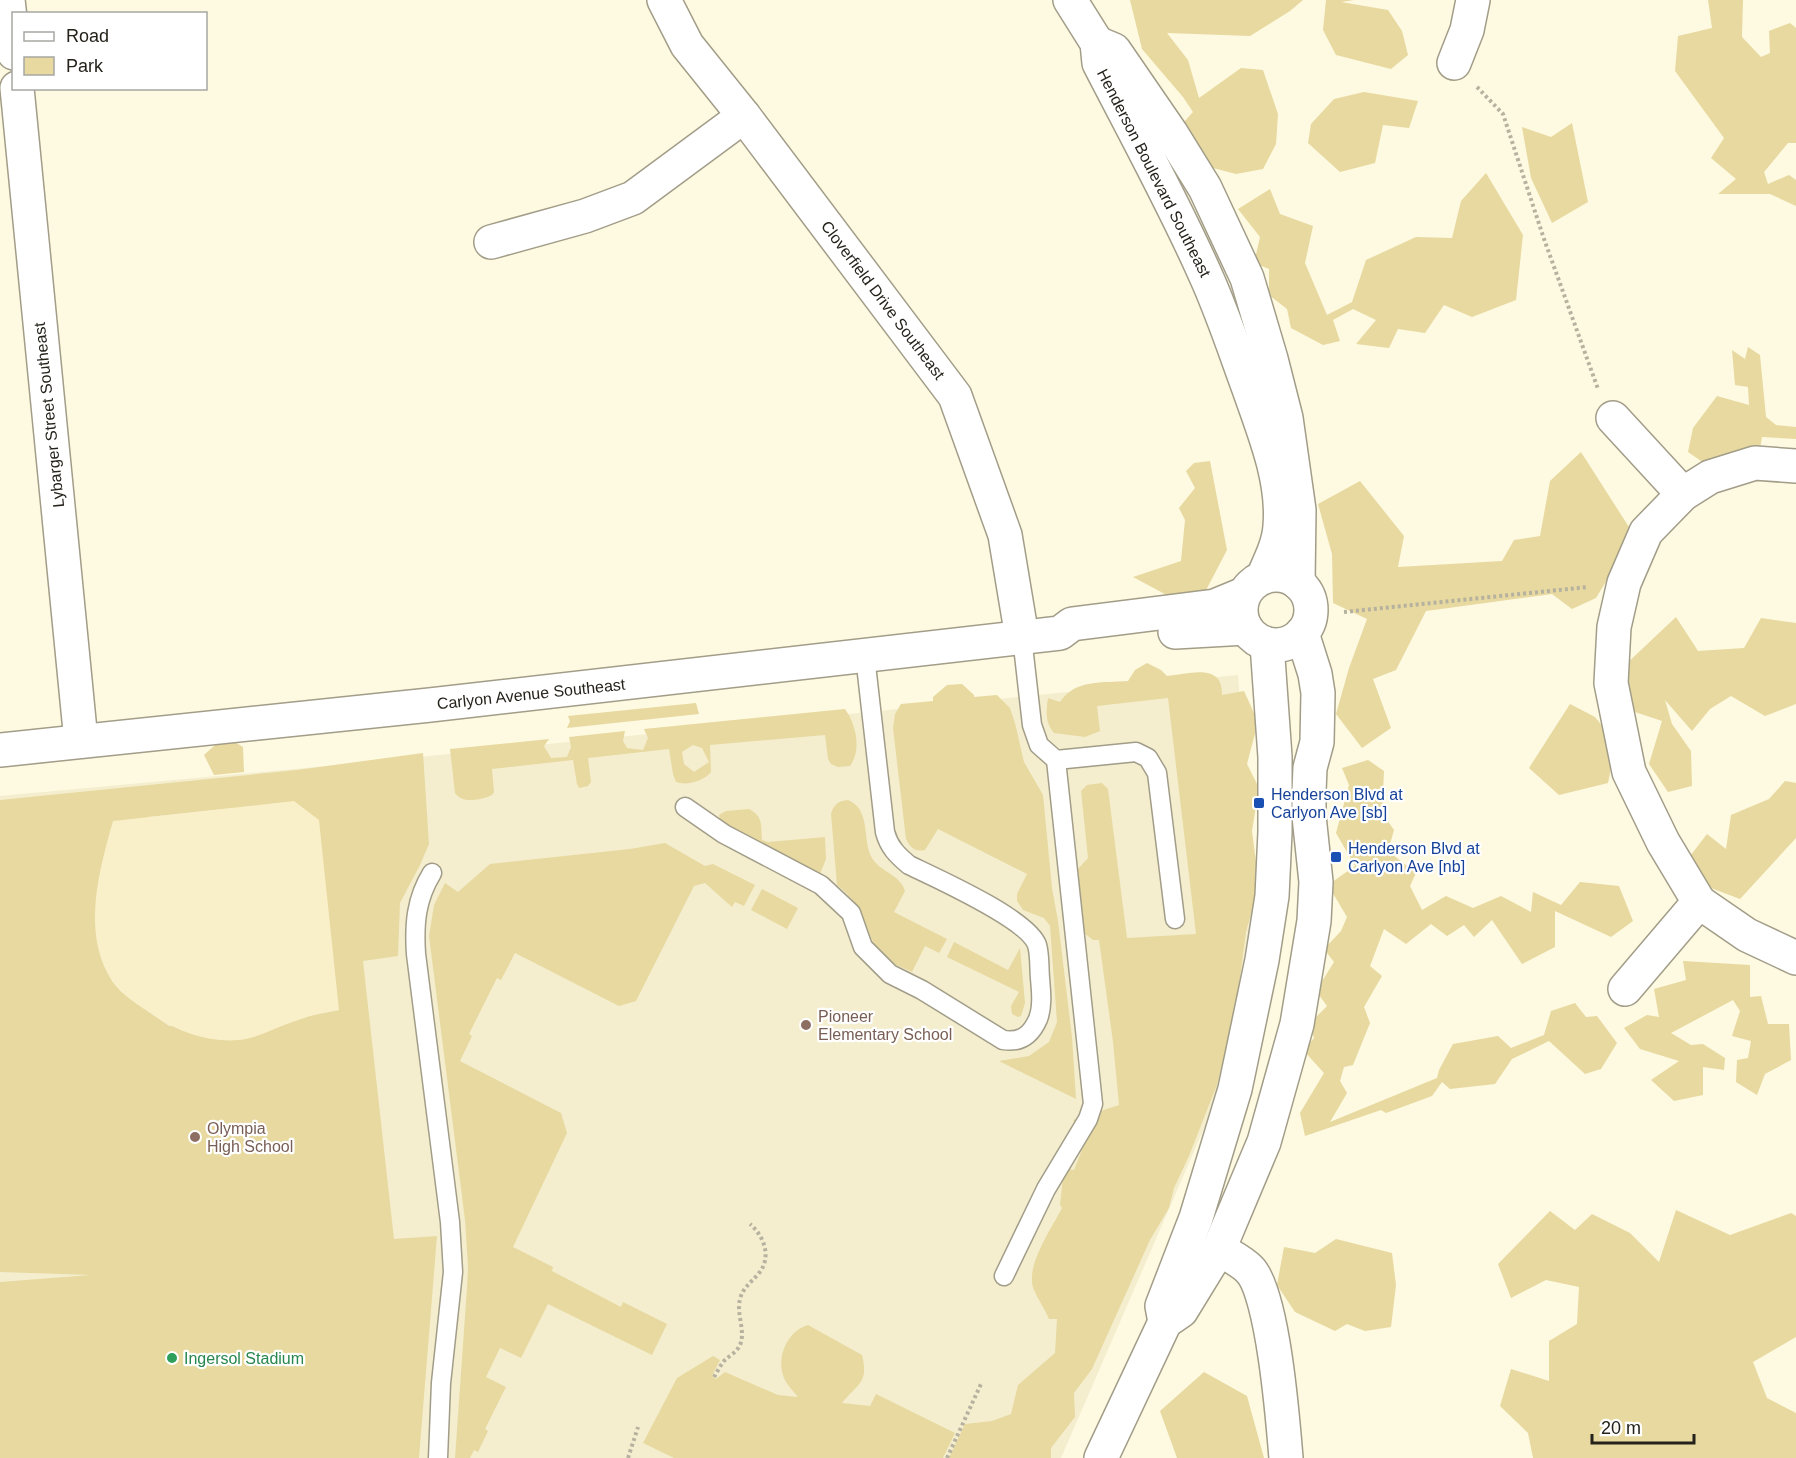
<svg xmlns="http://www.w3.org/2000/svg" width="1796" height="1458" font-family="Arial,sans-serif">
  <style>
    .built { fill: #f4eecf }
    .green { fill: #e7d99f; fill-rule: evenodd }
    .sand { fill: #f9efc9 }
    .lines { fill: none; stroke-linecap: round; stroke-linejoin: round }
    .service-casing { stroke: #a29d88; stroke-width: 21 }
    .minor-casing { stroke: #a29d88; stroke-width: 36 }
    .tertiary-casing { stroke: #a29d88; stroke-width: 36 }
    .secondary-casing { stroke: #a29d88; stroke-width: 36 }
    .path { stroke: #b6b29f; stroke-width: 4; stroke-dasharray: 3 3; stroke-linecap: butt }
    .service { stroke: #fff; stroke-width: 18 }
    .minor { stroke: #fff; stroke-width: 33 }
    .tertiary { stroke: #fff; stroke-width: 33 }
    .secondary { stroke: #fff; stroke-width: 33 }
    .transit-dot { fill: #1a4fb4; stroke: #fff; stroke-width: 2 }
    .education-dot { fill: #8d6e63; stroke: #fff; stroke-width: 2 }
    .leisure-dot { fill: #2e9e5b; stroke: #fff; stroke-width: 2 }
    .labels { text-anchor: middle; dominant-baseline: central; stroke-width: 4.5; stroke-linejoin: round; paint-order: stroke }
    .street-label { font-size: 16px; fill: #24221a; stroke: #fff }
    .transit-label { font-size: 16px; fill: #164399; stroke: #fff; text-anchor: start }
    .education-label { font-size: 16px; fill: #785e54; stroke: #fff; text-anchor: start }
    .leisure-label { font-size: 16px; fill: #27864d; stroke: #fff; text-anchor: start }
  </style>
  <rect width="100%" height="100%" fill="#fef9e1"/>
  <polygon class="built" points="1238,675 1257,930 1221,1089 1061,1458 0,1458 0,796 349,764"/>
  <g class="green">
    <polygon points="1130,0 1303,0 1290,11 1250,36 1167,33 1188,60 1199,98 1241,68 1263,70 1278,114 1276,144 1263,169 1236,174 1213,168 1184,122 1193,112 1183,97 1142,49"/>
    <polygon points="1326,0 1354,0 1341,2 1388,10 1402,31 1408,55 1391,69 1336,55 1323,30"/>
    <polygon points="1708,0 1743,0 1742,37 1761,57 1770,53 1769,31 1790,23 1796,28 1796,143 1788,143 1764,172 1768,184 1789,175 1796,180 1796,206 1770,194 1718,194 1736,179 1711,158 1724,138 1675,71 1678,36 1712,28"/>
    <polygon points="1364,92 1418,101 1409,128 1383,125 1375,163 1340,172 1308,143 1311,124 1334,99"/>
    <polygon points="1572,123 1588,202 1552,223 1531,178 1522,127 1551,137"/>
    <polygon points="1486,173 1523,235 1516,300 1472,317 1444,305 1425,333 1398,329 1389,348 1356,344 1376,320 1353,309 1333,320 1340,341 1323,345 1291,328 1287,309 1269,295 1269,269 1254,263 1260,237 1238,209 1270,189 1280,214 1313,226 1305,263 1327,315 1352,302 1366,260 1416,237 1452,238 1461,201"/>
    <polygon points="1748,347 1760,355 1766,417 1776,425 1796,427 1796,439 1762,437 1759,455 1727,479 1688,452 1693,428 1717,396 1749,405 1748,387 1735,385 1732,350 1745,359"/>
    <polygon points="1581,452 1634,535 1596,598 1572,609 1552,594 1426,611 1396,670 1373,679 1391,728 1362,748 1336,714 1349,668 1367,619 1333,603 1332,554 1318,504 1360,481 1404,536 1398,567 1502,561 1514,540 1540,536 1550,481"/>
    <polygon points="1210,461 1227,550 1203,596 1176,600 1133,577 1181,561 1185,520 1179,508 1195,488 1186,471 1194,463"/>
    <polygon points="1676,617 1698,651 1744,648 1761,618 1796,623 1796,704 1765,716 1731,696 1710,709 1692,731 1665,700 1672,724 1691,751 1692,786 1668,792 1649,764 1662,721 1629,710 1623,667"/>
    <path d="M 1147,663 L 1161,670 L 1167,676 C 1189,674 1223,662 1222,695 L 1244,691 L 1258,722 L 1247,764 L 1259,788 L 1252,831 L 1259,885 L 1246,932 L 1236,1007 L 1217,1085 L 1189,1156 L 1174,1188 L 1169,1208 L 1150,1240 L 1092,1369 L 1074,1393 L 1075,1417 L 1051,1448 L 1051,1458 L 949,1458 L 965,1424 L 992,1421 L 1011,1414 L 1018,1385 L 1055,1353 L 1057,1319 L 1049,1319 C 1045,1309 1038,1300 1034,1290 C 1024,1267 1052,1228 1062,1208 L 1060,1205 L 1064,1168 L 1074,1170 L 1085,1142 L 1073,1120 L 1119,1105 L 1113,1042 L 1099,940 L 1093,940 L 1062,916 L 1064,884 L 1088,858 L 1081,791 L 1087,785 L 1102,783 L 1108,789 L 1127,938 L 1196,934 L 1168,698 L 1097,706 L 1100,731 L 1085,737 L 1054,733 C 1045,723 1046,711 1048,698 L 1060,702 C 1075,679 1103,683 1128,681 L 1135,670 Z"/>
    <path d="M 962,684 L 974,695 L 974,697 L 997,695 L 1010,708 L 1015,723 L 1024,762 L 1043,795 L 1052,888 L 1058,921 L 1072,1037 L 1076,1099 L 999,1061 L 1029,1056 L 1049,1042 L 1057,1022 L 1050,926 L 1044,918 L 1023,910 L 1017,901 L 1017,894 L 1027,874 L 938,829 L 925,850 C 914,852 911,848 906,839 L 893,728 L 895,714 L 901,704 L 933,701 L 933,697 L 947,685 Z"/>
    <polygon points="696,703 699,714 567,728 570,721 568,716"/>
    <polygon points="1570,704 1595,717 1616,743 1608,783 1559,795 1529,768"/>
    <path d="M 845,709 C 856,724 862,750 850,766 L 838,767 L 831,764 L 828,759 L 825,735 L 710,745 L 711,772 C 704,781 687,786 676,782 L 673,774 L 669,749 L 588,758 L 591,782 L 588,786 L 579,788 L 577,784 L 573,760 L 492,769 L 494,792 L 492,795 C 481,800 462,804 455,793 L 450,749 L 549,739 L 544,746 L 551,758 L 567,757 L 571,747 L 569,737 L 625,731 L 623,741 L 627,748 L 643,750 L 648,738 L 644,729 ZM 693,745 L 702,748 L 709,762 L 694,772 L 684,764 L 682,752 Z"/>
    <polygon points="225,736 243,747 244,772 214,775 204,755"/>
    <path d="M 423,753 L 429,844 L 420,865 L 400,903 L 398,956 L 363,961 L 394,1239 L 437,1236 L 419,1458 L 0,1458 L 0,1282 L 91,1275 L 0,1272 L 0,800 L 297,770 ZM 234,808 L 339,1010 L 310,1016 L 286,1024 L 169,1026 L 137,1004 L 112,981 L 148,817 Z"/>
    <polygon points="1368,760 1384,771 1382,813 1394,830 1388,851 1416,873 1410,886 1422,910 1446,896 1473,908 1501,896 1531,912 1533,892 1561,905 1580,882 1619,886 1633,921 1611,937 1555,911 1555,947 1522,964 1492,920 1474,937 1464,925 1447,936 1431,924 1406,944 1384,929 1370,966 1382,976 1364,1007 1370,1023 1353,1065 1344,1067 1340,1081 1347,1093 1330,1122 1437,1078 1439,1070 1453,1044 1498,1036 1511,1048 1544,1035 1551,1011 1575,1003 1586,1017 1597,1016 1617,1043 1601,1069 1585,1074 1549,1041 1512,1059 1495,1084 1450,1089 1442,1082 1432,1096 1386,1113 1381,1110 1305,1136 1300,1113 1324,1073 1303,1050 1314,1038 1309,1024 1327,1006 1316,991 1334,962 1324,949 1341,931 1347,917 1328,885 1355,866 1336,833 1349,785 1342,768"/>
    <polygon points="1785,781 1796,783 1796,838 1740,899 1703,885 1687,860 1707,834 1726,849 1731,815 1769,799"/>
    <path d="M 848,800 C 870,809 863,836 870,854 C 877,872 900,873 905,891 L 894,912 L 947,939 L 939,953 L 925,946 L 912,972 L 881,958 C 863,927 868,910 837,885 L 831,814 C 834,804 838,801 848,800 Z"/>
    <path d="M 749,809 C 763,816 761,825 762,840 L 768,842 L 825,837 L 826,859 L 820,874 L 725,826 L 720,821 L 719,815 L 726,811 Z"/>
    <polygon points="665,843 705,866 713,864 755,885 744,906 735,902 732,907 705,883 694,886 636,1001 619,1006 515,953 501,980 497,978 469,1034 472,1036 460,1061 561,1113 567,1133 513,1247 553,1267 552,1271 621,1307 623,1302 667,1324 652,1355 548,1304 521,1358 500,1348 486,1377 506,1387 485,1429 488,1431 478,1452 474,1450 470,1458 455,1458 467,1288 468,1267 465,1220 429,936 434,905 445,883 458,892 490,864 630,849"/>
    <polygon points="762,889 798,908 787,929 751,910"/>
    <polygon points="954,942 1008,970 1020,948 1025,1003 1021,1016 1018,1017 1012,1014 1011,1006 1019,992 947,957"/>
    <polygon points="1683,961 1750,965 1750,997 1761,996 1768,1024 1789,1024 1791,1060 1765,1074 1757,1095 1736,1082 1737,1060 1748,1058 1751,1041 1732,1036 1740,1011 1733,1000 1671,1033 1691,1045 1703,1044 1725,1058 1724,1070 1703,1067 1703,1095 1674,1101 1651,1080 1679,1061 1640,1049 1624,1028 1647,1015 1659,1017 1654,989 1686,980"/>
    <polygon points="1676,1210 1730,1235 1791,1213 1796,1216 1796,1337 1753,1362 1767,1398 1796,1413 1796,1458 1533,1458 1528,1433 1500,1406 1511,1369 1549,1381 1549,1341 1577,1324 1579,1287 1546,1280 1511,1298 1498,1264 1550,1211 1575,1230 1592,1214 1630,1233 1659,1262"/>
    <polygon points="1336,1239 1392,1253 1396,1285 1391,1327 1365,1331 1347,1324 1335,1331 1295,1312 1277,1285 1284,1247 1315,1253"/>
    <path d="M 808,1325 L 862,1355 C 869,1383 858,1383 842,1403 L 870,1406 L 876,1394 L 955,1433 L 943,1458 L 674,1458 L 643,1443 L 677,1378 L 713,1356 L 720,1360 L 712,1376 L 716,1379 L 725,1372 L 778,1395 L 798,1397 C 794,1392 789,1387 786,1382 C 774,1362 786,1331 808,1325 Z"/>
    <polygon points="1204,1372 1247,1396 1264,1458 1177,1458 1160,1411"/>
  </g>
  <path class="sand" d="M 294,801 L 319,820 L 339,1010 C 321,1012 304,1017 287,1024 C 271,1030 257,1038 240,1040 C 209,1043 178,1032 154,1015 C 140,1006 121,995 112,981 C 81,933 99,871 113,821 Z"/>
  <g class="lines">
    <g class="service-casing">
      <g id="service">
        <polyline points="1056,760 1136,752 1148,758 1157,773 1175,919"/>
        <path d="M 685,807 L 724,834 L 821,885 L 851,913 L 863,947 L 890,974 L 922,990 L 1003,1040 C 1021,1043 1031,1035 1038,1019 C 1043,1006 1041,991 1040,978 C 1039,967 1040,955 1037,945 C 1028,919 936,878 909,865 C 897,855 889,847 885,832 L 865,656"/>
        <path d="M 432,873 C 416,899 414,924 416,954 L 450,1222 L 453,1272 L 441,1383 L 438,1458"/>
        <polyline points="1004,1276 1046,1189 1088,1119 1093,1104 1056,760 1039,745 1032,725 1022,637"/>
      </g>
    </g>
    <g class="minor-casing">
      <g id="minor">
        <polyline points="8,0 14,53"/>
        <polyline points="664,0 687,45 744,116 955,396 1005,535 1022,637"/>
        <polyline points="1454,63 1467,30 1473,0"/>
        <polyline points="17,88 81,741"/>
        <polyline points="491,242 585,216 633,198 744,116"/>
        <polyline points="1613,418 1683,494"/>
        <polyline points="1699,902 1747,935 1796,958"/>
        <polyline points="1625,989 1699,902 1663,842 1629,772 1611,683 1614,627 1624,583 1646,532 1683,494 1710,477 1755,463 1796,466"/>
      </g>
    </g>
    <g class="tertiary-casing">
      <g id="tertiary">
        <polyline points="1175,632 1246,628"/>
        <polyline points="0,750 430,705 1060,633 1072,624 1215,606 1244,594"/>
        <path d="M 1219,1249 C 1228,1255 1242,1261 1250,1270 C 1273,1294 1283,1421 1286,1458"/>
      </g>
    </g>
    <g class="secondary-casing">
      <g id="secondary">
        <path d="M 1070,0 L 1097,43 L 1099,63 C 1135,133 1173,202 1205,274 C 1222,311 1235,351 1249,389 C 1264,432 1284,480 1280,526 C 1279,544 1270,561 1263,577"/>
        <polyline points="1102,45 1114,50 1171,133 1205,188 1247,278 1271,359 1286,418 1299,510 1298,583"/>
        <circle cx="1276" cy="610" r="35"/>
        <polyline points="1165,1322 1162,1306 1196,1218 1235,1089 1262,960 1272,896 1275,832 1275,757 1267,644"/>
        <polyline points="1101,1458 1165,1322 1181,1311 1219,1249 1264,1142 1297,1024 1314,921 1316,882 1309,816 1309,791 1310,768 1317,742 1318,693 1315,674 1302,633"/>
      </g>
    </g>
    <g class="path">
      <polyline points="1477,87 1503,114 1544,239 1598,389"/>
      <polyline points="1344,612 1588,587"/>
      <path d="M 714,1377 C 717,1372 720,1366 724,1361 C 729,1356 737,1352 740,1345 C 746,1331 736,1314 740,1299 C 743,1287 752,1282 759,1273 C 772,1257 764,1236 750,1224"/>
      <polyline points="628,1458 638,1427"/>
      <polyline points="947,1458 981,1384"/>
    </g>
    <use href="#service" class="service"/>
    <use href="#minor" class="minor"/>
    <use href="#tertiary" class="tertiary"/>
    <use href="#secondary" class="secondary"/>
  </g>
  <g class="transit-dot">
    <rect x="1253" y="797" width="12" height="12" rx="3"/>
    <rect x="1330" y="851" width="12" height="12" rx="3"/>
  </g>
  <g class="education-dot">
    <circle cx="806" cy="1025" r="6"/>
    <circle cx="195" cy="1137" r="6"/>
  </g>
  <circle class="leisure-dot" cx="172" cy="1358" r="6"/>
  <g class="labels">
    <g class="street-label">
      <text transform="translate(1154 173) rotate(63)">Henderson Boulevard Southeast</text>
      <text transform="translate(883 300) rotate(53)">Cloverfield Drive Southeast</text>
      <text transform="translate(49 415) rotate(-96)">Lybarger Street Southeast</text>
      <text transform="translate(531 694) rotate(-6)">Carlyon Avenue Southeast</text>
    </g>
    <g class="transit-label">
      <text x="1271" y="794">Henderson Blvd at<tspan x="1271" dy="18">Carlyon Ave [sb]</tspan></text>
      <text x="1348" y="848">Henderson Blvd at<tspan x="1348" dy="18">Carlyon Ave [nb]</tspan></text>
    </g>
    <g class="education-label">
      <text x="818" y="1016">Pioneer<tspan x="818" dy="18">Elementary School</tspan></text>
      <text x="207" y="1128">Olympia<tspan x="207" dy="18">High School</tspan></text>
    </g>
    <g class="leisure-label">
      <text x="184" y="1358">Ingersol Stadium</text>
    </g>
  </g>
  <rect x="12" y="12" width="195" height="78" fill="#ffffff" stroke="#a7a7a3" stroke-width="1.5"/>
  <rect x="24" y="32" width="30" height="9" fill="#ffffff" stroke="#a7a7a3" stroke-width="1.5"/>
  <text x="66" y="42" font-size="18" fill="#24221a">Road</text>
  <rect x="24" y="57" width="30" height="18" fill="#e7d99f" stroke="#a7a7a3" stroke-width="1.5"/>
  <text x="66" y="72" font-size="18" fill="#24221a">Park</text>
  <path d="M1592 1434v9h102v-9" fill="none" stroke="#24221a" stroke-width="3"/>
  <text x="1601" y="1434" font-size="18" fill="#24221a" stroke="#ffffff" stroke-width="4.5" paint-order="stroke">20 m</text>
</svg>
